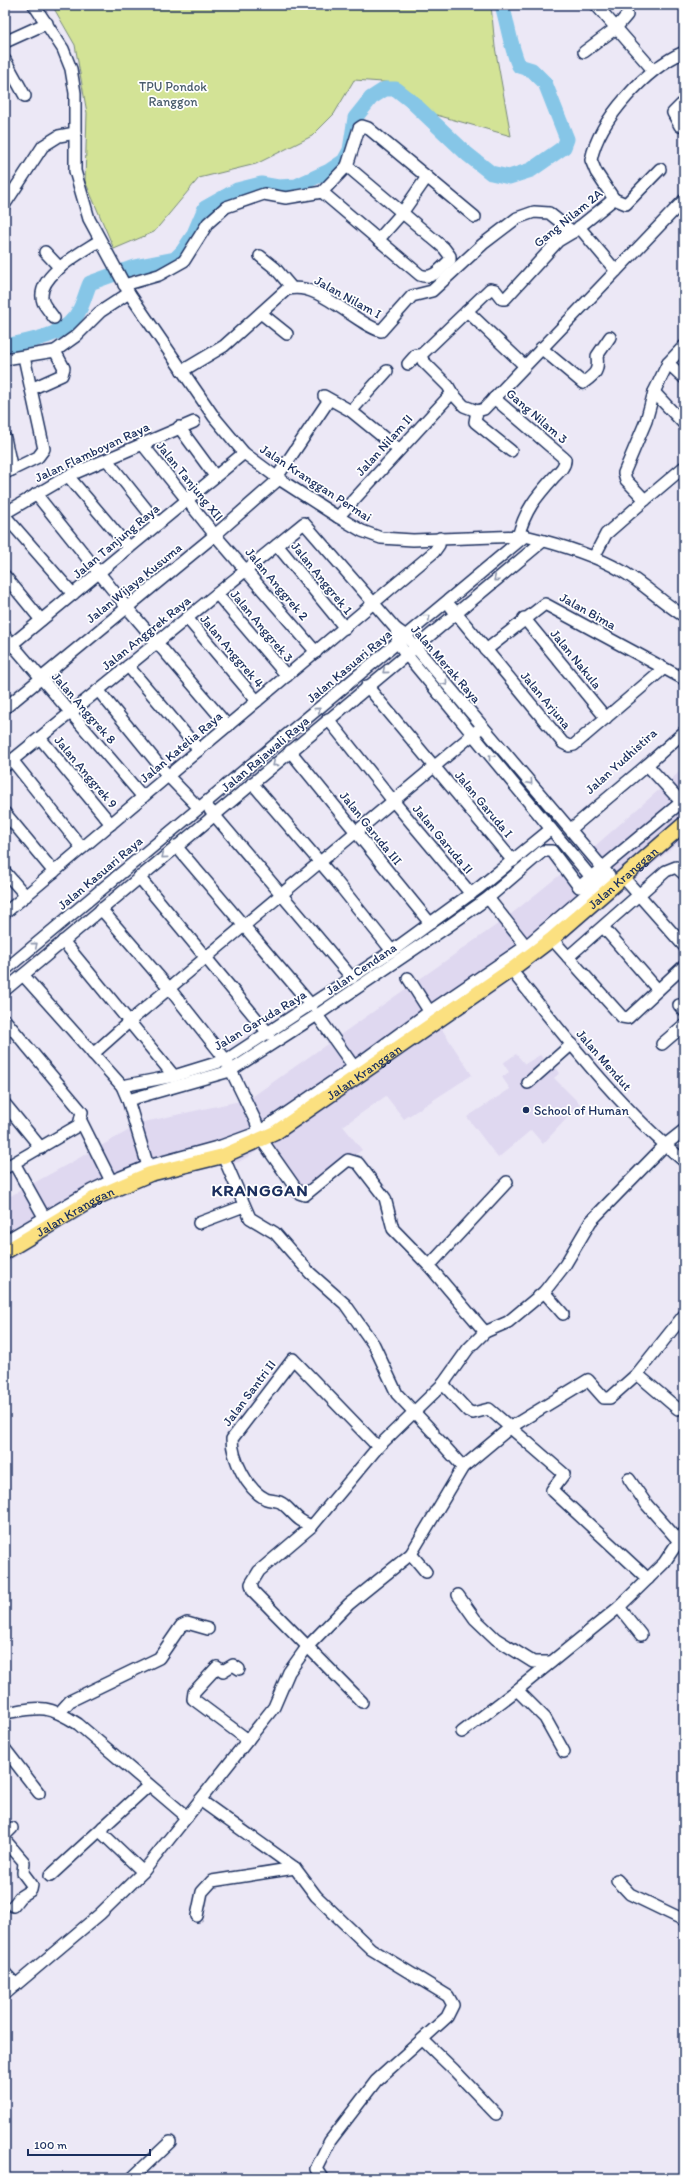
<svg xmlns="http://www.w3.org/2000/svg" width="689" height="2183" font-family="Itim,sans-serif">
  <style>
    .built { fill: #dfd8f0 }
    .green { fill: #d3e396; stroke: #77897a }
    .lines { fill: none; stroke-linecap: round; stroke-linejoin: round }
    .river { stroke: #86c6e7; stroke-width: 15 }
    .minor-casing { stroke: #1b2f5e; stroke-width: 14 }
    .major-casing { stroke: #1b2f5e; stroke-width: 17 }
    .minor { stroke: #fff; stroke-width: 11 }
    .major { stroke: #fbe080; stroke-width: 14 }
    .oneway { stroke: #8d97ae }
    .poi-dot { fill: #1b2f5e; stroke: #fff; stroke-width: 1.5 }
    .labels { text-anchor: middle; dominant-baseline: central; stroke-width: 3.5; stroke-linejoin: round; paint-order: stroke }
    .park-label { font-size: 13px; fill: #495c6c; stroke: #fff }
    .street-label { font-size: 13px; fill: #1b2f5e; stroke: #fff }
    .poi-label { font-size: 13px; fill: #1b2f5e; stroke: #fff; text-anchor: start }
    .district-label { font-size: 17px; font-weight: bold; letter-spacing: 1px; fill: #1b2f5e; stroke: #fff }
  </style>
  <rect width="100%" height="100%" fill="#ece8f6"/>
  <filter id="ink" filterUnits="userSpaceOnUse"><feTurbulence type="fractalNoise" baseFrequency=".025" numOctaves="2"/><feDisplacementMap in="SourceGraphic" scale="8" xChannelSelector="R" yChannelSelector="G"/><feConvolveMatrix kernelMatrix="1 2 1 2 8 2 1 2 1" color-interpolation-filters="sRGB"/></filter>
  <g filter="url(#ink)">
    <g class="built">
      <polygon points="684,768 684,838 538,961 441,1028 472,1075 404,1119 386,1096 343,1126 362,1150 299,1194 266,1146 239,1162 168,1175 117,1197 106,1197 5,1264 5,1199 144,1122 249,1099 505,919 587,853"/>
      <polygon points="516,1054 525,1064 540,1055 545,1061 549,1059 560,1073 554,1078 580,1104 543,1144 531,1130 498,1158 467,1117 510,1089 502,1077 509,1072 503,1063"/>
    </g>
    <polygon class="green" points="52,5 491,5 495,47 511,136 433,114 397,83 354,80 334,114 312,136 256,164 199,178 154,232 114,249 85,181 87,113 75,45"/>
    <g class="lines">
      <path class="river" d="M 5,346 C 31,340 67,337 80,309 C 84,301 86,292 90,283 L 134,267 L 175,259 L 183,251 L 193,236 L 205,208 L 237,190 L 261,184 L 278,187 L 296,186 L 329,171 L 344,161 L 350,150 L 355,118 L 371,98 L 385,89 L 396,89 L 410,100 L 467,154 L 491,173 L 509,177 L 531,170 L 564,147 L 567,139 L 545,83 L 532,70 L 519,66 C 510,46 508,25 502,5"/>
      <g class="minor-casing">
        <g id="minor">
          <path d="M 34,5 L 63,49 L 71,69 L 75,93 L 75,171 L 89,219 L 129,293 L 214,417 L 244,453 L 279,479 L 338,517 L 362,531 L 381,538 L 413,540 L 525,536 C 558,544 593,554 622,571 C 644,584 663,603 684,616"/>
          <polyline points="596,5 653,70"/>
          <polyline points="5,42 47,23"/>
          <polyline points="584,52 616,28 627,15"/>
          <path d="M 684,52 C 647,68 599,119 591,160 L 596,172 L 614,199 L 573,232 L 558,241 L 505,299 L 502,299 L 495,290 L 490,289 L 421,355 L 423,361 L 448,386 L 452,393 L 464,406 L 477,411 L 484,409 L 684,200"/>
          <polyline points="5,60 25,96"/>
          <polyline points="680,126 673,113 684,102"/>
          <polyline points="347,166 359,128 362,126 368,128 427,177 402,213 378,240"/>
          <polyline points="427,177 475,217"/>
          <polyline points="614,199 626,204 660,169"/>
          <polyline points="5,204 43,146 59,136 75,133"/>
          <polyline points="579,227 616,271"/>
          <polyline points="45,252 60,268"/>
          <polyline points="260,256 275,268 292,288"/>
          <path d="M 124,285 L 159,275 L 184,261 L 208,223 L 226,207 L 264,194 L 286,198 L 322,192 L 420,275 C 433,280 440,269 450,260 L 450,256 L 444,248 L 347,166 L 322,192"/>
          <polyline points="467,311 524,365"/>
          <polyline points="262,314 287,334"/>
          <path d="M 54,318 C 51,313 45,307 43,302 C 34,277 82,252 99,241"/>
          <path d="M 541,348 L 583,383 C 595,374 599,372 597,356 L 610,337"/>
          <polyline points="5,359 55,351 76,336 100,312 129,293"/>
          <polyline points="668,363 684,378"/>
          <polyline points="408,364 416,355 421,355"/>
          <path d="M 182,371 L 224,346 L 286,290 C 317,279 353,323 381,331 L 412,296 L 432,291 L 483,244 L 517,218 L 534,212 L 549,213 L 573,232"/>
          <polyline points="31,389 62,375 64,368 55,351"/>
          <polyline points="654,392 684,424"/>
          <polyline points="324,396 351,411 399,450"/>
          <path d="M 494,398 L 565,459 C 566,466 559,472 554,477 C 536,497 525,510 518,537"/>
          <polyline points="351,411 387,371"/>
          <polyline points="477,411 475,422 511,451"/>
          <polyline points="179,427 215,476"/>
          <polyline points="5,438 12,470"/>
          <polyline points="143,445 215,535 316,652"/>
          <polyline points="107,460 158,524"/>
          <polyline points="5,473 38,457 44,449 24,357"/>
          <polyline points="68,476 129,548"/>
          <polyline points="277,477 329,400"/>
          <polyline points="36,494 124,604 228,726"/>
          <polyline points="645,500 684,467"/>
          <polyline points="5,513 68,476 194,422"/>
          <polyline points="5,516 73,594"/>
          <polyline points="338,517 452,393"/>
          <polyline points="277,545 345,628"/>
          <polyline points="594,557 606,534 645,500 626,480 624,473 646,421 654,392 668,363 684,346"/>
          <polyline points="5,576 41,620"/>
          <polyline points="217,594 287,676"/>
          <polyline points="451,607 563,743 569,746 574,745 663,669"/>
          <polyline points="187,618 257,701"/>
          <polyline points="524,618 606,718"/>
          <polyline points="5,636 143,797"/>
          <polyline points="5,650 244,453"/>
          <polyline points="486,650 545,604 684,679"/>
          <polyline points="128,666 199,750"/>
          <polyline points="367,686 513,861"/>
          <polyline points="98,690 168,776 199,808"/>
          <polyline points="5,708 215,535 279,479"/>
          <polyline points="328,719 394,802 471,894"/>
          <polyline points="40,738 111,824"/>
          <polyline points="290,751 430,923"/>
          <polyline points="12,760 82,848"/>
          <polyline points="647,765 684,805"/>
          <polyline points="5,766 304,523 396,629"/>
          <polyline points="252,783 336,881 392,951"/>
          <polyline points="210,810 352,978"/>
          <polyline points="5,813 54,872"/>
          <polyline points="571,829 647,765 684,732"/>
          <polyline points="176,846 312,1006"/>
          <polyline points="5,872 26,896"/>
          <polyline points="139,877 269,1034"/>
          <polyline points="623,877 684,946"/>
          <polyline points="595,882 406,654 398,643 396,629 406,636 607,873"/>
          <polyline points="488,898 526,946"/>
          <polyline points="101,909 169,988 226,1060 256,1122 261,1139 299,1193 305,1195 348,1160 358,1163 385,1198 393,1229 429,1266 485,1332"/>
          <polyline points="5,913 434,552 439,545 440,538"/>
          <polyline points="603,927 658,990"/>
          <polyline points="552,939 622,1017 628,1018 684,966"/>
          <polyline points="63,941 174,1076"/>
          <polyline points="568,957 666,871 676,867 684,874"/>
          <polyline points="5,970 525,536"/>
          <path d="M 511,970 C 565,1036 618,1107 684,1161"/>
          <polyline points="23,975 122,1086 128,1100 150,1173"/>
          <polyline points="408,978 433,1017"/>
          <polyline points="5,990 543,541"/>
          <polyline points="679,1005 684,1011"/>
          <polyline points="317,1015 354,1067"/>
          <polyline points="5,1020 82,1112 79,1125 5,1168"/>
          <polyline points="662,1044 684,1025"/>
          <polyline points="93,1054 130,1021 478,730"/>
          <polyline points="528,1083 572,1044"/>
          <polyline points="122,1086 174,1076 226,1060 392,951 480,887 551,829"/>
          <polyline points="128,1100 230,1071 317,1015 447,927 488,898 543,851 552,851 579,887 684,800"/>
          <polyline points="5,1104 41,1148"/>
          <polyline points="81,1121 111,1181"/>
          <polyline points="223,1156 250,1218 275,1233 310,1273 345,1304 374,1345 397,1394 433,1432"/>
          <polyline points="14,1163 48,1224"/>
          <polyline points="199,1223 244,1206"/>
          <polyline points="5,1241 92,1190 111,1181 148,1166 221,1146 259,1132 354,1067 429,1012 526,946 609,875"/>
          <polyline points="429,1266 507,1182"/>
          <polyline points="544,1292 563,1314"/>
          <polyline points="637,1374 678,1409"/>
          <polyline points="443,1384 468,1411 473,1413 489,1409 564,1474 552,1490 648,1579"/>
          <polyline points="437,1438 463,1467"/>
          <polyline points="629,1479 647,1505 678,1540"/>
          <path d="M 312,1526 C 297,1521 295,1514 283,1504 C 279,1500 271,1501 266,1499 C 247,1490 232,1458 232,1439 L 293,1359 L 378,1447"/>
          <polyline points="411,1554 426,1572"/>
          <polyline points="458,1595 475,1619 496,1639 533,1662 551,1662"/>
          <polyline points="619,1607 641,1635"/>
          <polyline points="239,1669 233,1665 223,1671 217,1667 194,1692 193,1699 248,1740"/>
          <polyline points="517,1690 545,1718 564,1752"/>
          <polyline points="362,1702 253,1591 251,1584 259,1571 312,1526 378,1447 443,1384 468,1349 485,1332 508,1322 544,1292 565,1265 591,1221 665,1145 684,1130"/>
          <polyline points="60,1712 70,1701 159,1658 181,1626 187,1623 208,1629"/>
          <path d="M 5,1713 C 40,1707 47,1704 78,1724 L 187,1817"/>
          <polyline points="462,1732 517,1690 619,1607 664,1563 684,1533"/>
          <polyline points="5,1749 39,1793"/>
          <polyline points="200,1800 295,1868 316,1896 371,1949 448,1996 453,2005 447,2017 376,2081 330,2141 316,2169 322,2178"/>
          <polyline points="103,1827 103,1834 143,1872"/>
          <polyline points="5,1835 12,1828"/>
          <polyline points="5,1840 24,1862 23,1873 32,1885 31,1890 20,1897 13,1906"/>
          <polyline points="50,1876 148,1786"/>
          <polyline points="617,1880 630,1894 684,1920"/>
          <polyline points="197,1916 202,1892 212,1881 295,1868"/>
          <polyline points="5,1973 16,1985"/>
          <polyline points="5,1994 100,1914 143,1872 274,1707 289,1672 307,1647 349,1604 411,1554 463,1467 511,1427 588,1380 604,1398 610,1398 637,1374 684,1315"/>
          <polyline points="423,2040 454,2070 496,2114"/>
          <polyline points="132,2178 170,2142"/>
        </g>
      </g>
      <g class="major-casing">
        <g id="major">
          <path id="s1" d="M 5,1252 L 95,1198 L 113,1190 L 150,1174 L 223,1156 L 275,1133 L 511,970 L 552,939 L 684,824"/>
        </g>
      </g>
      <use href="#minor" class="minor"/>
      <use href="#major" class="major"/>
    </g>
    <defs><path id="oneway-chevron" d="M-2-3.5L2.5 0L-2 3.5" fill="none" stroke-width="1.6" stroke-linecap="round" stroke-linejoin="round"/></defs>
    <g class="oneway">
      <use href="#oneway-chevron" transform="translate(496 579) rotate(140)"/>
      <use href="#oneway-chevron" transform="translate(428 617) rotate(-39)"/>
      <use href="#oneway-chevron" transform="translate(385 671) rotate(140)"/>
      <use href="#oneway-chevron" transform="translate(445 683) rotate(50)"/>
      <use href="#oneway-chevron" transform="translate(318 710) rotate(-40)"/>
      <use href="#oneway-chevron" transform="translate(491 757) rotate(-130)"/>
      <use href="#oneway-chevron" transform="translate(275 764) rotate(140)"/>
      <use href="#oneway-chevron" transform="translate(530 782) rotate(49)"/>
      <use href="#oneway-chevron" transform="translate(164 856) rotate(140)"/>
      <use href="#oneway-chevron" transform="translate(35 945) rotate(-40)"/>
    </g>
  </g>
  <circle class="poi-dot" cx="526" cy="1110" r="4"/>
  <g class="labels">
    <g class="park-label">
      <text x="173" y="86">TPU Pondok<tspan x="173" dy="15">Ranggon</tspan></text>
    </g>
    <g class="street-label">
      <text transform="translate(568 218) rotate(-39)">Gang Nilam 2A</text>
      <text transform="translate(348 297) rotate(29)">Jalan Nilam I</text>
      <text transform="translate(537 416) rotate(41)">Gang Nilam 3</text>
      <text transform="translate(384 445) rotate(-48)">Jalan Nilam II</text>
      <text transform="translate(92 452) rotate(-25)">Jalan Flamboyan Raya</text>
      <text transform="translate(190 481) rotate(51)">Jalan Tanjung XII</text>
      <text transform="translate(316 483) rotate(33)">Jalan Kranggan Permai</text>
      <text transform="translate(116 541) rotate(-40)">Jalan Tanjung Raya</text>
      <text transform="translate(322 578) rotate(51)">Jalan Anggrek 1</text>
      <text transform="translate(134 583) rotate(-39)">Jalan Wijaya Kusuma</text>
      <text transform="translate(277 584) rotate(50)">Jalan Anggrek 2</text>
      <text transform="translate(588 611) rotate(29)">Jalan Bima</text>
      <text transform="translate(262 626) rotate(50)">Jalan Anggrek 3</text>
      <text transform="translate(146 633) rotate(-39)">Jalan Anggrek Raya</text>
      <text transform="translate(232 651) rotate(50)">Jalan Anggrek 4</text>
      <text transform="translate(576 659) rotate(51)">Jalan Nakula</text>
      <text transform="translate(446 664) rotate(49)">Jalan Merak Raya</text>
      <text transform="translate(349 666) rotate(-40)">Jalan Kasuari Raya</text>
      <text transform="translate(546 700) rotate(50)">Jalan Arjuna</text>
      <text transform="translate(84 708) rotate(49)">Jalan Anggrek 8</text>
      <text transform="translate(181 747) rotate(-40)">Jalan Katelia Raya</text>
      <text transform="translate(265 754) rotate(-40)">Jalan Rajawali Raya</text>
      <text transform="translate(621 761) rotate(-42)">Jalan Yudhistira</text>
      <text transform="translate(86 772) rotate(50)">Jalan Anggrek 9</text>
      <text transform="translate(484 804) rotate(50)">Jalan Garuda I</text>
      <text transform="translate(371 828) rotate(51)">Jalan Garuda III</text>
      <text transform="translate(443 839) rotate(50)">Jalan Garuda II</text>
      <text transform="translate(100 873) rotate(-40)">Jalan Kasuari Raya</text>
      <text stroke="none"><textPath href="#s1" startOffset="729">Jalan Kranggan</textPath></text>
      <text transform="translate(361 969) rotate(-34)">Jalan Cendana</text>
      <text transform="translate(260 1020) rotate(-31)">Jalan Garuda Raya</text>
      <text transform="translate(604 1060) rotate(49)">Jalan Mendut</text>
      <text stroke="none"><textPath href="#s1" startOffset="405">Jalan Kranggan</textPath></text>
      <text stroke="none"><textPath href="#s1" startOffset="81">Jalan Kranggan</textPath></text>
      <text transform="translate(249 1393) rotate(-53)">Jalan Santri II</text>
    </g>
    <g class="poi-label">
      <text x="534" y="1110">School of Human</text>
    </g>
    <g class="district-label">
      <text x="260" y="1190">KRANGGAN</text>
    </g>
  </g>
  <rect width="689" height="2183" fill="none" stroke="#fff" stroke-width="20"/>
  <rect x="10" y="10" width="669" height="2163" fill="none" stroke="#1b2f5e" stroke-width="1.5" filter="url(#ink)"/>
  <path d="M28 2149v6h122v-6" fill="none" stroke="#1b2f5e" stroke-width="2"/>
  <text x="34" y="2149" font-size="12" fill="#1b2f5e" stroke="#ffffff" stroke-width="3" paint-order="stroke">100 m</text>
</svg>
